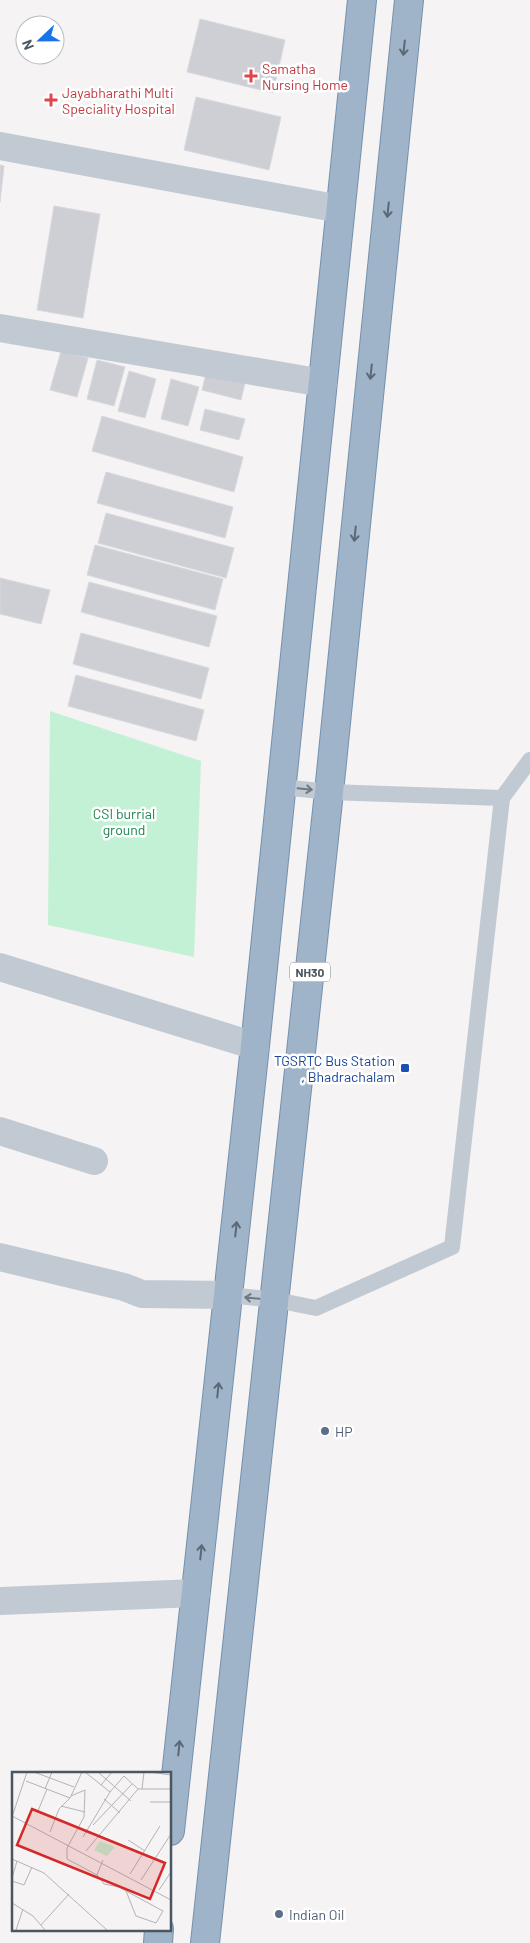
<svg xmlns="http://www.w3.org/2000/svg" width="530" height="1943" font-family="Barlow,sans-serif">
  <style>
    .green { fill: #c3f1d5 }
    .building { fill: #cdcfd5; stroke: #d7d9de }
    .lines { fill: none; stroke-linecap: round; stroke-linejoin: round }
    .trunk-casing { stroke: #7690ad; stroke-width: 30 }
    .service { stroke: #c1cad2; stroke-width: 16 }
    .minor { stroke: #c1cad2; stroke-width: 28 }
    .trunk { stroke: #9fb4c9; stroke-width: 28 }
    .oneway { stroke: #5b6976 }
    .oneway2 { stroke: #6e7983 }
    .health-dot { fill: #e0444e; stroke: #fff; stroke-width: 2 }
    .transit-dot { fill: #1a4fb4; stroke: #fff; stroke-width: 2 }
    .service-dot { fill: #5c6f8a; stroke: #fff; stroke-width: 2 }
    .labels { text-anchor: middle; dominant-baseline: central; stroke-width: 5; stroke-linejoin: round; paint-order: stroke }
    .shield { fill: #fff; stroke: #808990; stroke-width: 1 }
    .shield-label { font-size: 12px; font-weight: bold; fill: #4a5661 }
    .health-label { font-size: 14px; fill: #be3a42; stroke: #fff; text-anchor: start }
    .park-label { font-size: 14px; fill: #17864f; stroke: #fff }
    .transit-label { font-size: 14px; fill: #164399; stroke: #fff; text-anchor: end }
    .service-label { font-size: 14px; fill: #4e5e75; stroke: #fff; text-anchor: start }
    .inset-road { fill: none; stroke: #b1b4b9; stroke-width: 1 }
    .view { fill: #d62828; fill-opacity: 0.15; stroke: #d62828; stroke-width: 2.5 }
    .inset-edge { fill: none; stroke: #4a5661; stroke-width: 2.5 }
  </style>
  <rect width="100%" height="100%" fill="#f5f3f3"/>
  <polygon class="green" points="50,711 201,761 194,957 48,925"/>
  <g class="building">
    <polygon points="200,19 285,40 273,93 187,72"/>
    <polygon points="196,97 281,117 269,170 184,150"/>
    <polygon points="0,165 4,166 0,202"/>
    <polygon points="54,206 100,214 83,318 37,310"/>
    <polygon points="61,351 88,358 77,397 50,390"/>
    <polygon points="97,360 125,367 114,406 87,399"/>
    <polygon points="207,369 246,379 241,400 202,390"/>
    <polygon points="129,371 156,379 145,418 118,411"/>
    <polygon points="171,379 199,387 188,426 161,419"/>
    <polygon points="205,409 245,419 239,440 200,430"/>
    <polygon points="102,416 243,457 234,492 92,451"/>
    <polygon points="106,472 233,507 225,538 97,503"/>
    <polygon points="106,513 234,548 226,578 98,543"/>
    <polygon points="95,545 223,579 215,610 87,575"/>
    <polygon points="0,578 50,590 41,624 0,614"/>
    <polygon points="89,582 217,616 209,647 81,612"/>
    <polygon points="81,633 209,668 201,699 73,664"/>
    <polygon points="76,675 204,710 196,741 68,706"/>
  </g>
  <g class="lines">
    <g class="trunk-casing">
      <g id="trunk">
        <polyline points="170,1831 255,1046 362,0"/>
        <polyline points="158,1943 159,1929"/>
        <polyline points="205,1943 329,792 409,0"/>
      </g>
    </g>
    <g class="service">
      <polyline points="502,798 530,760"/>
      <polyline points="229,1295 276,1300 316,1308 452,1247 502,798 329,792 282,787"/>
    </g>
    <g class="minor">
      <polyline points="0,146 340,209"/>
      <polyline points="0,328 323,383"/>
      <polyline points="0,967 255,1046"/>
      <polyline points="0,1131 94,1161"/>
      <polyline points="0,1257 124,1287 142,1294 229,1295"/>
      <polyline points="0,1601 196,1593"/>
    </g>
    <use href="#trunk" class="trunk"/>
  </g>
  <defs><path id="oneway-shaft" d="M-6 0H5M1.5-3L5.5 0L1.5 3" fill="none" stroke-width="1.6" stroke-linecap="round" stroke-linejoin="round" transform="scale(1.25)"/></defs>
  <g class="oneway">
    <use href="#oneway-shaft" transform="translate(404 48) rotate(96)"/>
    <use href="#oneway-shaft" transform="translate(388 210) rotate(96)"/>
    <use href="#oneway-shaft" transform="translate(371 372) rotate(96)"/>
    <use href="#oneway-shaft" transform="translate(355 534) rotate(96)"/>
    <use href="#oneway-shaft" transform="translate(236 1229) rotate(-84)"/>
    <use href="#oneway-shaft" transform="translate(218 1390) rotate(-84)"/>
    <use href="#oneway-shaft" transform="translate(201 1552) rotate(-84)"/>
    <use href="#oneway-shaft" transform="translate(179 1748) rotate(-84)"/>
  </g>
  <g class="oneway2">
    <use href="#oneway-shaft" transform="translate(305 789) rotate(6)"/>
    <use href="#oneway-shaft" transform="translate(252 1298) rotate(-174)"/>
  </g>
  <g class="health-dot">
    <path d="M248.5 68.5h5v5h5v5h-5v5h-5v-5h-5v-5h5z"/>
    <path d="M48.5 92.5h5v5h5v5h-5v5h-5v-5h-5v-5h5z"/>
  </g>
  <rect class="transit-dot" x="400" y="1063" width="10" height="10" rx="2.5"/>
  <g class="service-dot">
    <circle cx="325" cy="1431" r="5"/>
    <circle cx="279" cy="1914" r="5"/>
  </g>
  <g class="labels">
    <rect class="shield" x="290" y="962.5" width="40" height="19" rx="4"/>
    <g class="shield-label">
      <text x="310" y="972">NH30</text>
    </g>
    <g class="health-label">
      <text x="262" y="68">Samatha<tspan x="262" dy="16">Nursing Home</tspan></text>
      <text x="62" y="92">Jayabharathi Multi<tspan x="62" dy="16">Speciality Hospital</tspan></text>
    </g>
    <g class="park-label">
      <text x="124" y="813">CSI burrial<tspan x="124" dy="16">ground</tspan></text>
    </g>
    <g class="transit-label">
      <text x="395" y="1060">TGSRTC Bus Station<tspan x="395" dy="16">, Bhadrachalam</tspan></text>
    </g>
    <g class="service-label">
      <text x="335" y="1431">HP</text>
      <text x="289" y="1914">Indian Oil</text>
    </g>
  </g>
  <g transform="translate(12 1772)">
    <rect width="159" height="159" fill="#f5f3f3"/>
    <path d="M 88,69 L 103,75 L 95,84 L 82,78 Z" fill="#c3f1d5"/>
    <path class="inset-road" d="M 22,0 L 62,15M 70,0 L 59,24 L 73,18 L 72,45 L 55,76 L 55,87 L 85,103 L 91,88M 73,0 L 98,20 L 112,4 L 126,17 L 159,17M 86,0 L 119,29M 138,0 L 159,3M 14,9 L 58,26 L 59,24M 89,13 L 100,0M 33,17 L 40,0M 130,17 L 132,0M 92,27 L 108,41M 138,30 L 159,30M 49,34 L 73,40M 26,39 L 35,17M 0,44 L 159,128M 0,45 L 15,0M 81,53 L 120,12M 38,60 L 47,37 L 58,26M 71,65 L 98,20M 116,68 L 133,79M 74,79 L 126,17M 0,87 L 32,101 L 95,158M 118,102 L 148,54M 85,103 L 92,112 L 107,115 L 114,119 L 151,139 L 144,151 L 124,144 L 114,119M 0,106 L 5,89M 129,108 L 159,62M 0,109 L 12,113 L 20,95M 147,118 L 159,100M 0,131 L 21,144 L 33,158M 29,153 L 57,122M 4,158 L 11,137"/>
    <path class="view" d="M 20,37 L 153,91 L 138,127 L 5,73 Z"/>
    <rect width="159" height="159" class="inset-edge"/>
  </g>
  <g transform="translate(40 40) rotate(248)"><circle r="24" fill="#ffffff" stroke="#b7bbc0"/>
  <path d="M0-4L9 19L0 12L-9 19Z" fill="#1a73e8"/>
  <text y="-8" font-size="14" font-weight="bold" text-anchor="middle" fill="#4a5661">N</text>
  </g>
</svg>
